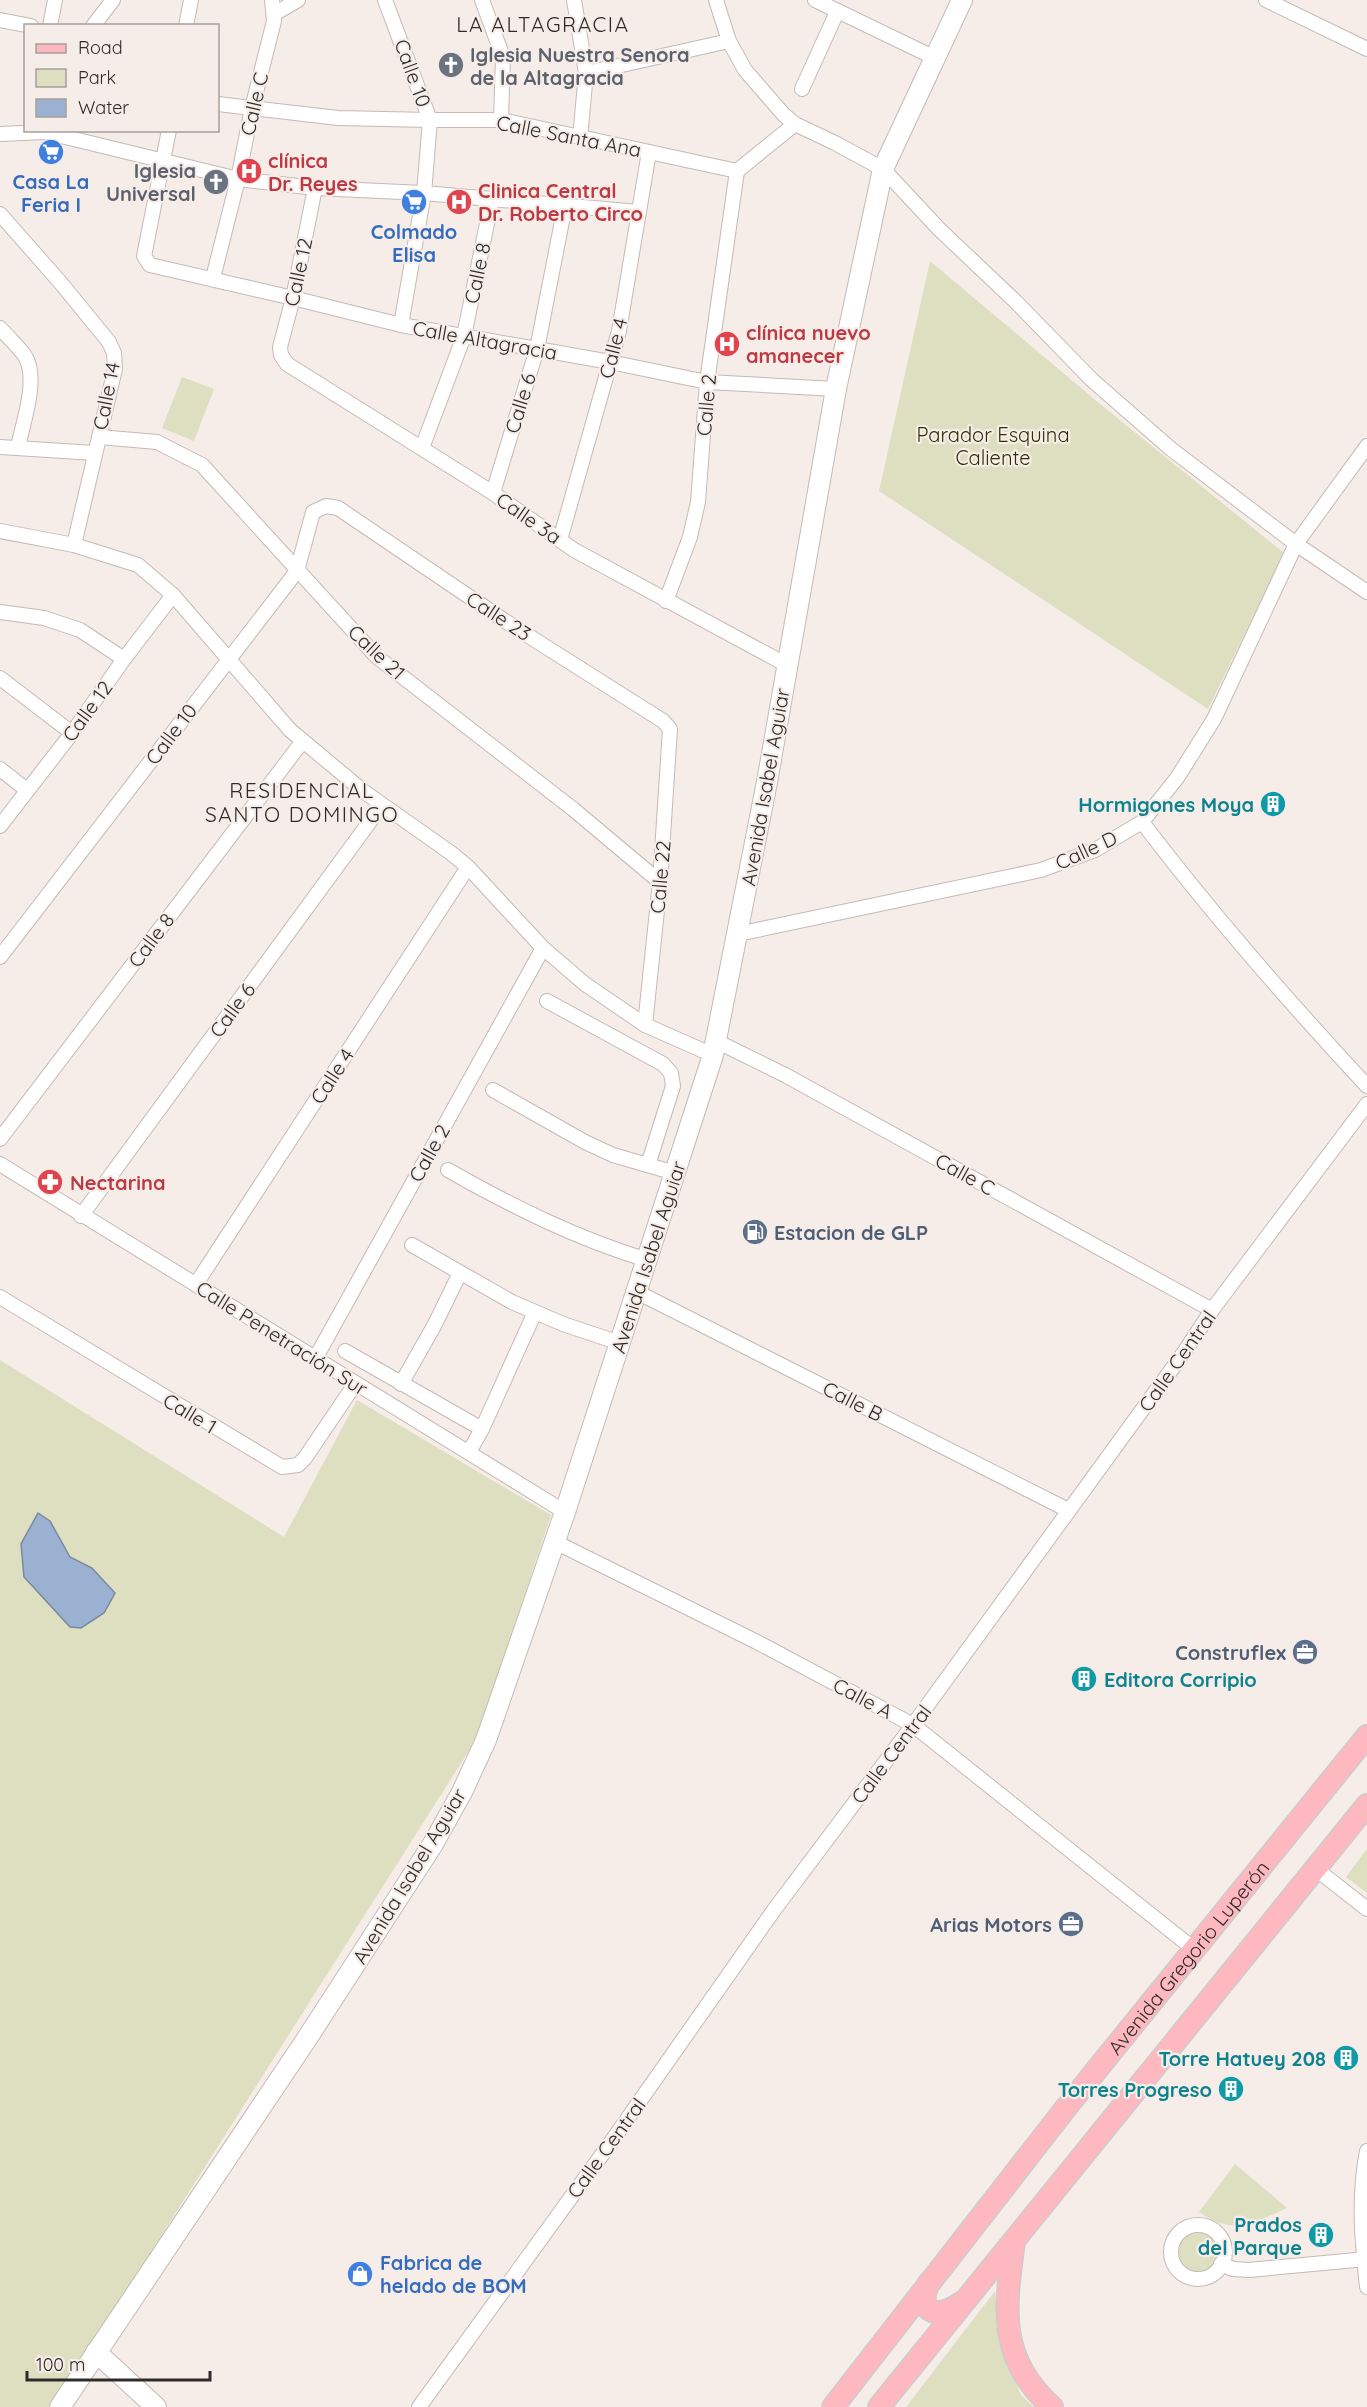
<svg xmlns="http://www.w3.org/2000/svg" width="1367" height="2407" font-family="Quicksand,sans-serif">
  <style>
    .green { fill: #dddfc0 }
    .water { fill: #9bb1d1; stroke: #7a899f; stroke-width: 1.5 }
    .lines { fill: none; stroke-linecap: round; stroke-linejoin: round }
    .street-casing { stroke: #c3bab6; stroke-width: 16 }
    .secondary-casing { stroke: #c3bab6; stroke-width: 22 }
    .primary-casing { stroke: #cdcccc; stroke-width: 24 }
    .street { stroke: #fff; stroke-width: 14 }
    .secondary { stroke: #fff; stroke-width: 20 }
    .primary { stroke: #feb8bf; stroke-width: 21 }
    .labels { text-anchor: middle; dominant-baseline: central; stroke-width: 4.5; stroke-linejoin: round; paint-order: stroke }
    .worship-label { font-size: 20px; font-weight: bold; fill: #5b616d; stroke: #f6ede9; text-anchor: start }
    .street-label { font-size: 20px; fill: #2e2b2a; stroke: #f6ede9 }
    .health-label { font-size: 20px; font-weight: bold; fill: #be3a42; stroke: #f6ede9; text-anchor: start }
    .shop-label { font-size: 20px; font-weight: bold; fill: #366cbe; stroke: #f6ede9 }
    .park-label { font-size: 20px; fill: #2f3000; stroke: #f6ede9 }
    .culture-label { font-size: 20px; font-weight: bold; fill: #0d838f; stroke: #f6ede9; text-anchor: end }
    .service-label { font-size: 20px; font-weight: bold; fill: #4e5e75; stroke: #f6ede9; text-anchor: end }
    .neighbourhood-label { font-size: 21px; letter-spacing: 1.5px; fill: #2e2b2a; stroke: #f6ede9 }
  </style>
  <rect width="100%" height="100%" fill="#f6ede9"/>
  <g class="green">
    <polygon points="930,261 1100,404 1284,553 1208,709 879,491"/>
    <polygon points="182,377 214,389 194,441 162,428"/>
    <polygon points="0,1360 284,1537 357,1400 551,1515 477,1738 149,2255 48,2407 0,2407"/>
    <polygon points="1367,1849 1367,1893 1346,1877"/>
    <path d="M 1235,2164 L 1287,2208 C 1251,2224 1235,2236 1199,2212 Z"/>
    <circle cx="1197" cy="2251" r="21"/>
    <polygon points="995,2291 1003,2352 1021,2395 1034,2407 906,2407"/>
  </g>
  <polygon class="water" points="38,1513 50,1521 70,1557 92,1568 115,1593 104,1613 81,1628 70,1627 24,1577 21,1544"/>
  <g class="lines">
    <g class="street-casing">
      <g id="street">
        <polyline points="385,0 430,120 424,193 401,325"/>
        <polyline points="482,0 503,57 501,120"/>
        <polyline points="574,0 586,73 580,138"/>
        <polyline points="716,0 729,41 745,70 784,115 795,124 835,143 883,169 939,229 1016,302 1092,380 1171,449 1296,544 1367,592"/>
        <polyline points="815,0 933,57"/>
        <polyline points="1266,0 1367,49"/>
        <polyline points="274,14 298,0"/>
        <polyline points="0,20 31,26"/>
        <polyline points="50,26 55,0"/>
        <polyline points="93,26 113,0"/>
        <polyline points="186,26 191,0"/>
        <polyline points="586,73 729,41"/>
        <polyline points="802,89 837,12"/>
        <polyline points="218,104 338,118 430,120 501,120 737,171"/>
        <polyline points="169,130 144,256 150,265 293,298 401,325 610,362 707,382 836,389"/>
        <polyline points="0,134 45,132 238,179 315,188 424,193 639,212"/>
        <polyline points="737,171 795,124"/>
        <polyline points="315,188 293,298 280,347 281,355 287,364 493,493 574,550 787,665"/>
        <polyline points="0,214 60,282 109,342 114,353 115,369 74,545"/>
        <polyline points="213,278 238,179 252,108 274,21 272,0"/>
        <path d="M 0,328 C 8,337 18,346 25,356 C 39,379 23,422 18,447"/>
        <polyline points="99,437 157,442 202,465 377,657 573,809 660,882"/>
        <polyline points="0,447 95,453"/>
        <polyline points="422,448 464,336 492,199"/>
        <polyline points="493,493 537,349 565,206"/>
        <polyline points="0,531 74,545 138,565 173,595 290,730 363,791 451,853 468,867 543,948 585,984 645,1025 713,1055"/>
        <polyline points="560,540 619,331 649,152"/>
        <polyline points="666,601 690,537 698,502 707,382 737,171"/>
        <polyline points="0,612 44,618 80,630 124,659"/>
        <polyline points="0,678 72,733"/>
        <polyline points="0,769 27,790"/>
        <path d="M 1142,822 C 1212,914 1288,1001 1367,1086"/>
        <polyline points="0,826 72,733 124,659 173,595"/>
        <polyline points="738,934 1041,870 1095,850 1142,822 1177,778 1214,719 1296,544 1367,446"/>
        <polyline points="0,957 297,571 313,512 326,506 338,508 505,621 663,721 670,729 660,882 645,1025"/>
        <polyline points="547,1001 663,1064 671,1073 673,1086 648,1165"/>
        <polyline points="716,1041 785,1075 1212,1310"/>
        <polyline points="493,1090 585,1142 613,1155 675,1173"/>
        <polyline points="0,1139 302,742"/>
        <polyline points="0,1164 565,1512"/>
        <path d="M 448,1170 C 513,1207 576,1238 647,1260"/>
        <polyline points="81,1216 382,805"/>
        <polyline points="412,1245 512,1302 563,1324 620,1343"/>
        <polyline points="196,1284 468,867"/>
        <polyline points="637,1292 1068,1510"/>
        <polyline points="0,1297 282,1467 298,1465 305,1458 355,1384"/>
        <polyline points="345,1351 482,1429"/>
        <polyline points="315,1359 543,948"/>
        <polyline points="401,1384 434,1326 460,1273"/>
        <polyline points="469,1452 482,1429 535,1312"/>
        <polyline points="555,1542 757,1642 913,1725 1195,1950"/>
        <polyline points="1316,1869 1367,1909"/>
        <path d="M 1367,2151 C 1358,2197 1362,2240 1367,2287"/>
        <circle cx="1198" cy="2252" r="27"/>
        <polyline points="1221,2264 1233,2269 1249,2270 1367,2259"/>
        <polyline points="419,2407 609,2145 774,1910 913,1725 1185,1351 1212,1310 1367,1104"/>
      </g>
    </g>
    <g class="secondary-casing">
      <g id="secondary">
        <polyline points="96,2352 156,2407"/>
        <polyline points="60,2407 306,2040 433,1844 462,1792 486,1740 565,1512 713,1055 767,782 836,389 883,169 962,0"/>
      </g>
    </g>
    <g class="primary-casing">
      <g id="primary">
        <path d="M 1014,2242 C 1005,2307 997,2358 1052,2407"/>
        <path d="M 929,2283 C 915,2313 938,2320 961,2303"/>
        <path id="s1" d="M 833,2407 L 1065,2109 L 1367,1736"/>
        <polyline points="879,2407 1367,1805"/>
      </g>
    </g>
    <use href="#street" class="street"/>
    <use href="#secondary" class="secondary"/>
    <use href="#primary" class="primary"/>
  </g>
  <defs>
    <g id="church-disc" transform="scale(1.35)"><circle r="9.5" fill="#6b7280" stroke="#f6ede9"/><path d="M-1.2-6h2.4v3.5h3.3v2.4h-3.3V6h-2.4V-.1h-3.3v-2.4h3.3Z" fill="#fff"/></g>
    <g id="supermarket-disc" transform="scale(1.35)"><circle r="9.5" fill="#3f7fe0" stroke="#f6ede9"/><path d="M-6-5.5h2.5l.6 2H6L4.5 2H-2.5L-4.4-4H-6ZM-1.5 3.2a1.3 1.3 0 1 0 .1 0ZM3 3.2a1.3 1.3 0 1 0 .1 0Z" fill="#fff"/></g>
    <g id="hospital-disc" transform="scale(1.35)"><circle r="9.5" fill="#e0444e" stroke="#f6ede9"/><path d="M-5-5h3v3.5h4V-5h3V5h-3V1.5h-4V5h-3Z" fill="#fff"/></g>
    <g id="building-disc" transform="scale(1.35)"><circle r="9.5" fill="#0f9aa8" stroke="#f6ede9"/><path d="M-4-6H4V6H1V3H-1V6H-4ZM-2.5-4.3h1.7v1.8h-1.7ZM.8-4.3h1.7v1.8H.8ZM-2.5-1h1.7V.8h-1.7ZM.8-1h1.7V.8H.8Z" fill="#fff"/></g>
    <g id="pharmacy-disc" transform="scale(1.35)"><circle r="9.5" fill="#e0444e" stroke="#f6ede9"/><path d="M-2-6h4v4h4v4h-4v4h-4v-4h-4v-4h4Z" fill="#fff"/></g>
    <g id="fuel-disc" transform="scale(1.35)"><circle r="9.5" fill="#5c6f8a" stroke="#f6ede9"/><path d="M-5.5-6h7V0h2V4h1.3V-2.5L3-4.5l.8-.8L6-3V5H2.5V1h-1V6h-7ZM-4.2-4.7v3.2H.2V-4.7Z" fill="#fff"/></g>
    <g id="office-disc" transform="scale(1.35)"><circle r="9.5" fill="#5c6f8a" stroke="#f6ede9"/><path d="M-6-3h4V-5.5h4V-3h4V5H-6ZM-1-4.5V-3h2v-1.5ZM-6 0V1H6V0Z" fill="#fff"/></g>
    <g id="shop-disc" transform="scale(1.35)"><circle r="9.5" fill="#3f7fe0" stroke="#f6ede9"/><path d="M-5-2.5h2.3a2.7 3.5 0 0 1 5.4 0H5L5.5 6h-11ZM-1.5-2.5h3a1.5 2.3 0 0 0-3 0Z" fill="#fff"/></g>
  </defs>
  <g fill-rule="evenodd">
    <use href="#church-disc" x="451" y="65"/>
    <use href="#supermarket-disc" x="51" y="152"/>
    <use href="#hospital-disc" x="249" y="171"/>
    <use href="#church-disc" x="216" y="182"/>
    <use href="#supermarket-disc" x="414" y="202"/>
    <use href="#hospital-disc" x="459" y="202"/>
    <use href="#hospital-disc" x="727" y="344"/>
    <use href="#building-disc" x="1273" y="804"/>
    <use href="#pharmacy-disc" x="50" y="1182"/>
    <use href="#fuel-disc" x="755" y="1232"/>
    <use href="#office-disc" x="1305" y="1652"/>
    <use href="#building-disc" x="1084" y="1679"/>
    <use href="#office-disc" x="1071" y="1924"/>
    <use href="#building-disc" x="1346" y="2058"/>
    <use href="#building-disc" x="1231" y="2089"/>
    <use href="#building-disc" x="1321" y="2235"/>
    <use href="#shop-disc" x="360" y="2274"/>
  </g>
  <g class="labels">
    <g class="worship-label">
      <text x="470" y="54">Iglesia Nuestra Senora<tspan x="470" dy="23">de la Altagracia</tspan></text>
      <text x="196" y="170" text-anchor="end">Iglesia<tspan x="196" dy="23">Universal</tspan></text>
    </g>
    <g class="street-label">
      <text transform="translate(413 73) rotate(70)">Calle 10</text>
      <text transform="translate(254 104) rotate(-77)">Calle C</text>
      <text transform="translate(569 136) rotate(11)">Calle Santa Ana</text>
      <text transform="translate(298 272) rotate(-78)">Calle 12</text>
      <text transform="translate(477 273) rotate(-78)">Calle 8</text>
      <text transform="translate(485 340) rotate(10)">Calle Altagracia</text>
      <text transform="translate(613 348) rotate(-76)">Calle 4</text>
      <text transform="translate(106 396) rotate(-79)">Calle 14</text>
      <text transform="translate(520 403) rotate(-73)">Calle 6</text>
      <text transform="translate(706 405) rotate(-85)">Calle 2</text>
      <text transform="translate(529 518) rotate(35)">Calle 3a</text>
      <text transform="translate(499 616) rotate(33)">Calle 23</text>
      <text transform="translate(377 652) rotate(43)">Calle 21</text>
      <text transform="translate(87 711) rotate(-54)">Calle 12</text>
      <text transform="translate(171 734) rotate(-53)">Calle 10</text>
      <text transform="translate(765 787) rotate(-80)">Avenida Isabel Aguiar</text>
      <text transform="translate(1086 850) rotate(-25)">Calle D</text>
      <text transform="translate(660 877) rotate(-85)">Calle 22</text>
      <text transform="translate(151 940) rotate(-53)">Calle 8</text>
      <text transform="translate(232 1010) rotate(-54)">Calle 6</text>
      <text transform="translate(332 1076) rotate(-57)">Calle 4</text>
      <text transform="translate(429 1153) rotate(-61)">Calle 2</text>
      <text transform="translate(965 1174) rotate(29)">Calle C</text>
      <text transform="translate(648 1257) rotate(-72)">Avenida Isabel Aguiar</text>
      <text transform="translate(282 1338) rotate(32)">Calle Penetración Sur</text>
      <text transform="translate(1177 1361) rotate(-55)">Calle Central</text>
      <text transform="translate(853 1401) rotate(27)">Calle B</text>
      <text transform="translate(190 1413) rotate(31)">Calle 1</text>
      <text transform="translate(863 1698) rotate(28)">Calle A</text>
      <text transform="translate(891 1754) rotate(-53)">Calle Central</text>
      <text transform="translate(409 1876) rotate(-59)">Avenida Isabel Aguiar</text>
      <text stroke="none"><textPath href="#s1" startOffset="573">Avenida Gregorio Luperón</textPath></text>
      <text transform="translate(606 2148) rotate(-54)">Calle Central</text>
    </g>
    <g class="health-label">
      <text x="268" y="160">clínica<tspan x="268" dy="23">Dr. Reyes</tspan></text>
      <text x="478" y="190">Clinica Central<tspan x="478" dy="23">Dr. Roberto Circo</tspan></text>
      <text x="746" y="332">clínica nuevo<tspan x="746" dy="23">amanecer</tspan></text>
      <text x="70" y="1182">Nectarina</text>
    </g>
    <g class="shop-label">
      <text x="51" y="181">Casa La<tspan x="51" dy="23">Feria I</tspan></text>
      <text x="414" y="231">Colmado<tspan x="414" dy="23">Elisa</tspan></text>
      <text x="380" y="2262" text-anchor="start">Fabrica de<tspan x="380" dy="23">helado de BOM</tspan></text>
    </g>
    <g class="park-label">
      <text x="993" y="434">Parador Esquina<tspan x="993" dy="23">Caliente</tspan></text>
    </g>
    <g class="culture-label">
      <text x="1254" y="804">Hormigones Moya</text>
      <text x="1104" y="1679" text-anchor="start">Editora Corripio</text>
      <text x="1326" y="2058">Torre Hatuey 208</text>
      <text x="1212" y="2089">Torres Progreso</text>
      <text x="1302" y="2224">Prados<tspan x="1302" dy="23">del Parque</tspan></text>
    </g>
    <g class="service-label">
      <text x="774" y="1232" text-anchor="start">Estacion de GLP</text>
      <text x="1286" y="1652">Construflex</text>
      <text x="1052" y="1924">Arias Motors</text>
    </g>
    <g class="neighbourhood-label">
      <text x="543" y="24">LA ALTAGRACIA</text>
      <text x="302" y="790">RESIDENCIAL<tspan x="302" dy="24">SANTO DOMINGO</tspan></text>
    </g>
  </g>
  <rect x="24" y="24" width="195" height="108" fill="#f6ede9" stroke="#a69f9d" stroke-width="1.5"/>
  <rect x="36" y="44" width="30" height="9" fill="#feb8bf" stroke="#a69f9d" stroke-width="1.5"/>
  <text x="78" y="54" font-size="18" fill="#2e2b2a">Road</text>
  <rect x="36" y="69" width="30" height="18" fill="#dddfc0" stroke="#a69f9d" stroke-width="1.5"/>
  <text x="78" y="84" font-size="18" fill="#2e2b2a">Park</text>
  <rect x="36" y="99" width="30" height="18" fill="#9bb1d1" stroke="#a69f9d" stroke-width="1.5"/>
  <text x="78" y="114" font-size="18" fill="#2e2b2a">Water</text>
  <path d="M27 2371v9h183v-9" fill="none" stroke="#2e2b2a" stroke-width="3"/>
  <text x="36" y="2371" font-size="18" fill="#2e2b2a" stroke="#f6ede9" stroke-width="4.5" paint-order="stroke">100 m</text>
</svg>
